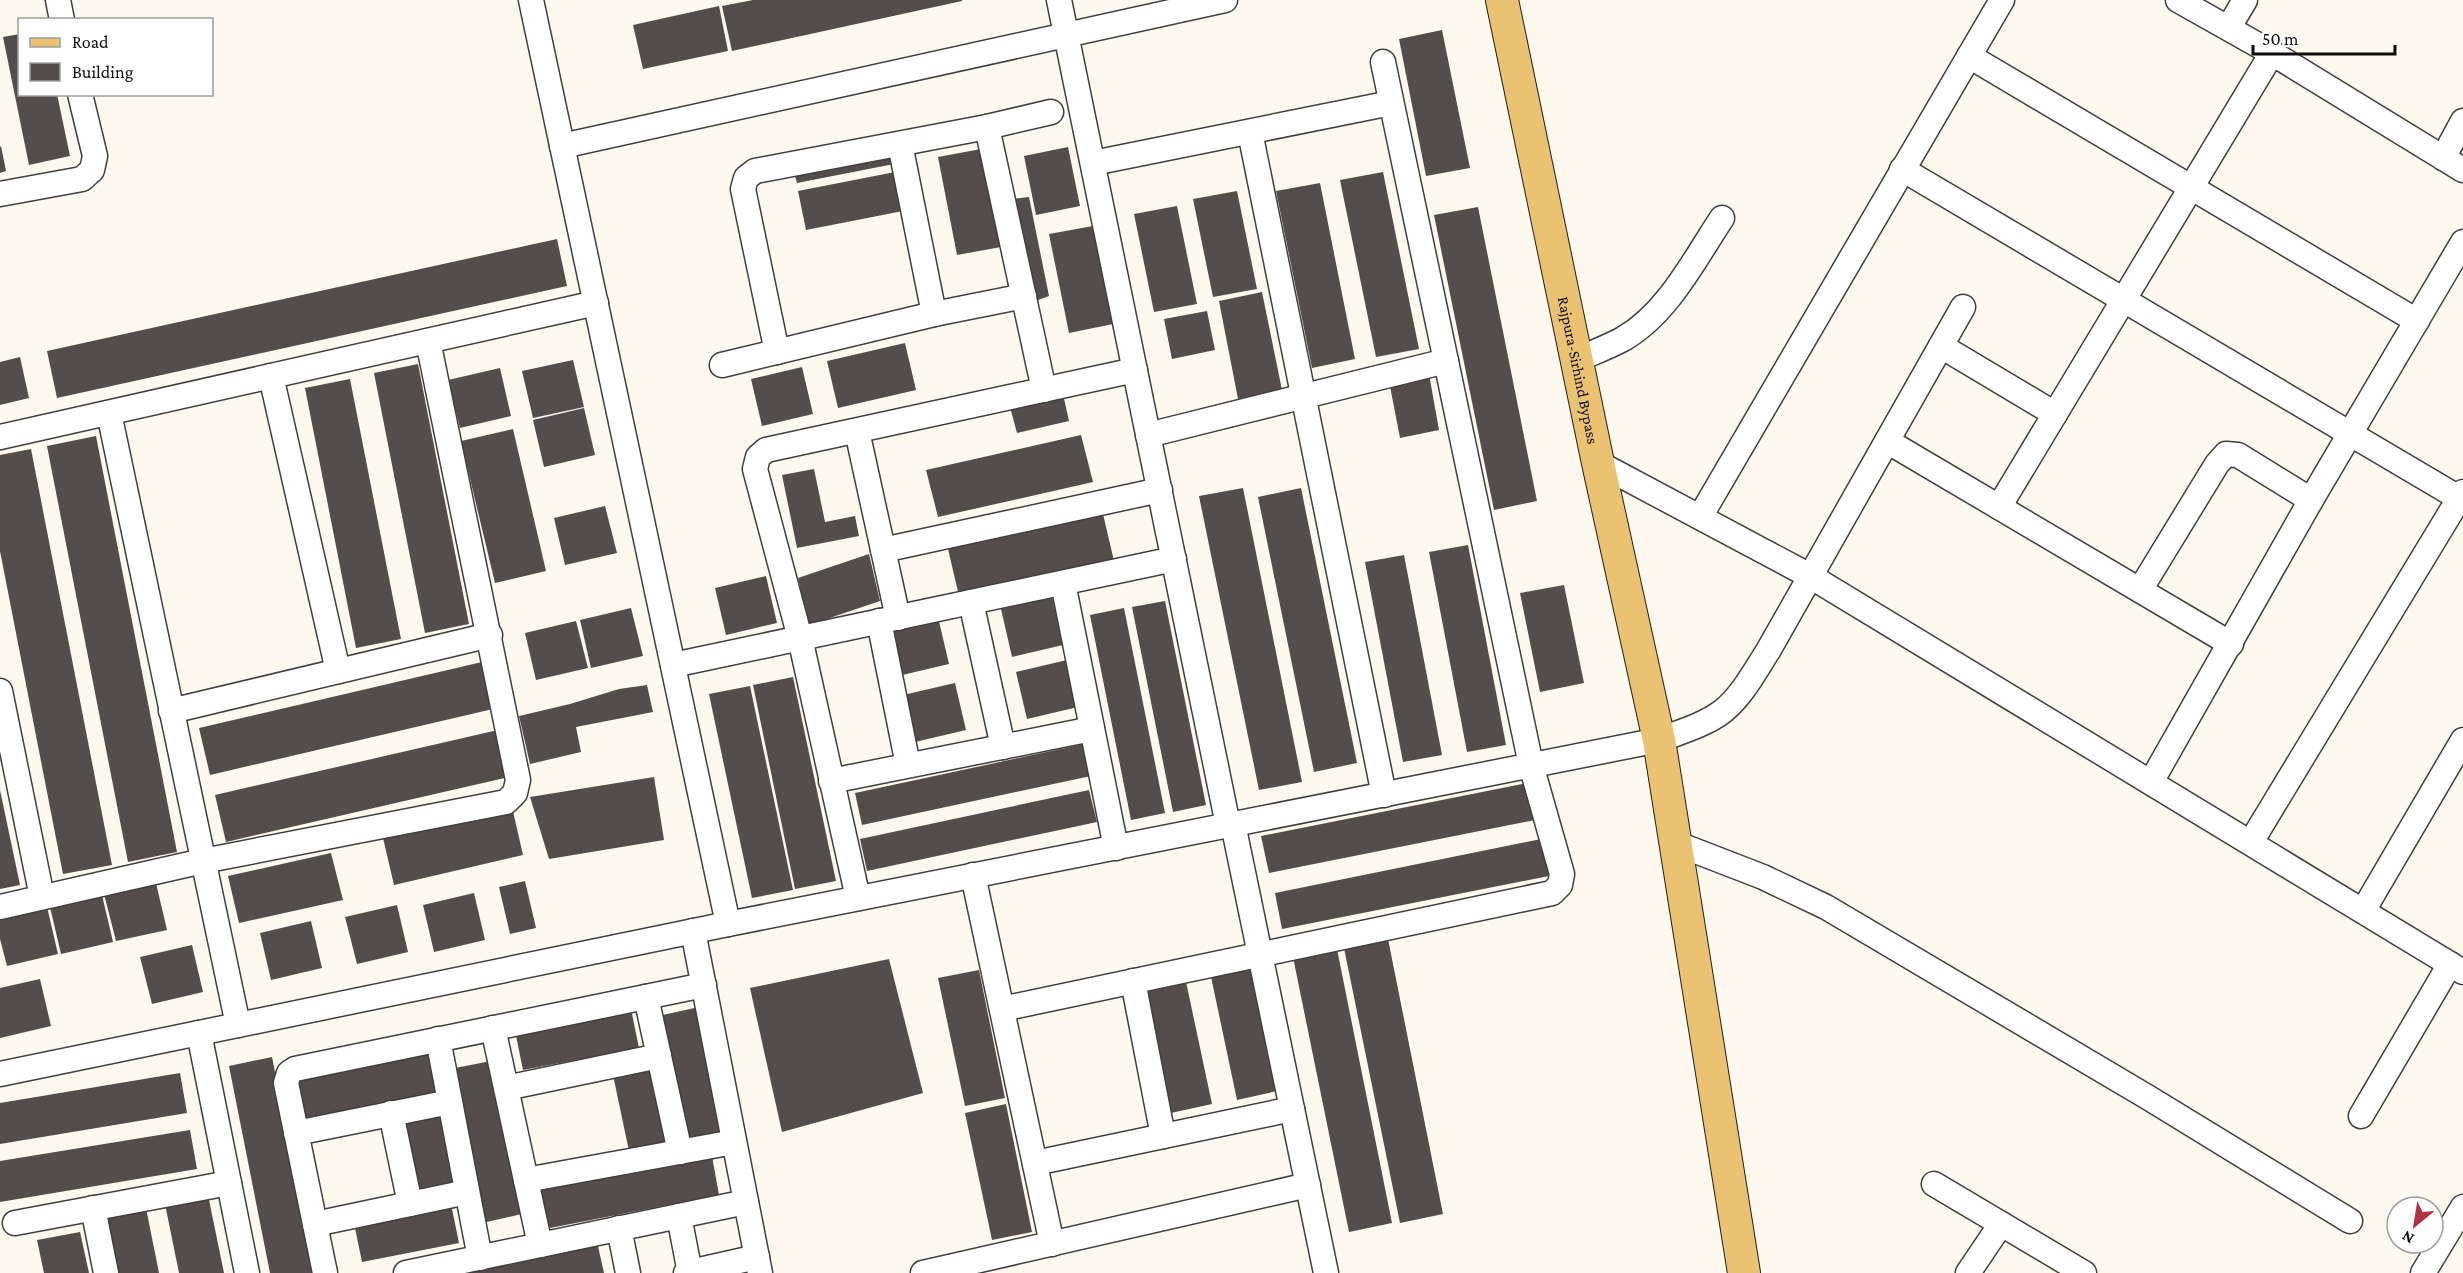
<svg xmlns="http://www.w3.org/2000/svg" width="2463" height="1273" font-family="'Crimson Pro',serif">
  <style>
    .building { fill: #554d4b }
    .lines { fill: none; stroke-linecap: round; stroke-linejoin: round }
    .minor-casing { stroke: #404040; stroke-width: 27 }
    .major-casing { stroke: #1e1e1e; stroke-width: 34 }
    .minor { stroke: #fff; stroke-width: 24 }
    .major { stroke: #ebc271; stroke-width: 32 }
    .labels { text-anchor: middle; dominant-baseline: central; stroke-width: 6; stroke-linejoin: round; paint-order: stroke }
    .street-label { font-size: 16px; fill: #0d0d0d; stroke: #fff }
  </style>
  <rect width="100%" height="100%" fill="#fdf9ef"/>
  <g class="building">
    <polygon points="753,0 962,0 962,1 732,51 722,6"/>
    <polygon points="719,6 728,51 643,69 633,25"/>
    <polygon points="1442,30 1470,168 1426,176 1399,39"/>
    <polygon points="20,34 20,94 57,94 70,156 29,165 3,37"/>
    <polygon points="1,146 6,171 0,173 0,147"/>
    <polygon points="1068,147 1080,206 1036,215 1024,156"/>
    <polygon points="981,149 1001,247 957,255 938,157"/>
    <polygon points="890,150 894,164 797,183 793,169"/>
    <polygon points="895,172 903,211 806,230 798,191"/>
    <polygon points="1383,172 1419,349 1376,357 1340,180"/>
    <polygon points="1320,183 1355,359 1312,368 1276,191"/>
    <polygon points="1237,191 1257,289 1213,297 1193,199"/>
    <polygon points="1029,197 1049,296 1033,302 1011,199"/>
    <polygon points="1177,206 1197,304 1154,312 1134,214"/>
    <polygon points="1478,207 1537,501 1494,510 1434,215"/>
    <polygon points="1093,226 1113,324 1069,333 1049,234"/>
    <polygon points="557,239 567,286 57,398 47,351"/>
    <polygon points="1262,292 1282,390 1238,399 1219,301"/>
    <polygon points="1207,311 1215,350 1172,359 1164,319"/>
    <polygon points="905,343 916,390 838,408 827,361"/>
    <polygon points="20,357 29,398 0,405 0,362"/>
    <polygon points="573,360 584,407 533,418 522,371"/>
    <polygon points="418,364 469,624 425,633 374,373"/>
    <polygon points="802,367 813,414 762,426 751,379"/>
    <polygon points="500,368 511,416 460,428 448,380"/>
    <polygon points="1429,374 1439,430 1400,438 1389,381"/>
    <polygon points="350,379 401,639 356,648 305,388"/>
    <polygon points="1063,394 1069,421 1017,433 1010,407"/>
    <polygon points="584,408 595,455 544,467 533,420"/>
    <polygon points="513,429 546,571 495,583 461,441"/>
    <polygon points="1081,435 1093,482 938,517 926,470"/>
    <polygon points="96,436 177,852 128,862 47,446"/>
    <polygon points="31,449 112,865 63,874 0,551 0,455"/>
    <polygon points="814,469 825,522 855,516 859,536 797,548 782,475"/>
    <polygon points="1243,488 1302,782 1259,790 1199,496"/>
    <polygon points="1301,488 1357,763 1314,772 1258,497"/>
    <polygon points="605,506 617,553 565,565 554,518"/>
    <polygon points="1103,514 1114,561 959,596 948,549"/>
    <polygon points="1468,545 1506,745 1467,752 1429,552"/>
    <polygon points="869,554 880,601 809,625 798,578"/>
    <polygon points="1404,555 1442,755 1403,762 1365,562"/>
    <polygon points="766,576 777,623 726,635 715,588"/>
    <polygon points="1564,585 1584,683 1540,692 1520,593"/>
    <polygon points="1052,597 1063,645 1012,657 1001,609"/>
    <polygon points="1165,601 1206,805 1173,812 1132,607"/>
    <polygon points="631,608 643,656 591,668 580,620"/>
    <polygon points="1124,608 1165,813 1131,820 1090,615"/>
    <polygon points="938,617 949,664 898,676 887,629"/>
    <polygon points="576,621 588,668 536,680 525,633"/>
    <polygon points="1067,660 1078,707 1027,719 1016,672"/>
    <polygon points="482,662 493,709 210,775 199,728"/>
    <polygon points="793,677 836,881 795,889 753,685"/>
    <polygon points="955,683 966,730 915,742 903,695"/>
    <polygon points="647,685 653,712 576,727 581,752 530,764 519,716 570,704 619,689"/>
    <polygon points="750,686 793,890 752,898 709,694"/>
    <polygon points="498,730 509,777 226,842 215,795"/>
    <polygon points="1084,744 1091,776 862,825 855,793"/>
    <polygon points="654,777 664,840 549,859 530,797"/>
    <polygon points="1532,782 1540,819 1269,873 1261,836"/>
    <polygon points="0,790 20,885 0,889"/>
    <polygon points="1089,790 1097,822 867,871 860,839"/>
    <polygon points="512,807 523,855 394,885 383,838"/>
    <polygon points="1546,838 1554,875 1282,929 1275,893"/>
    <polygon points="331,853 343,900 239,923 228,876"/>
    <polygon points="525,881 536,928 510,934 499,887"/>
    <polygon points="156,883 167,930 116,941 104,894"/>
    <polygon points="474,893 485,940 434,952 423,905"/>
    <polygon points="102,895 113,942 61,954 50,907"/>
    <polygon points="397,905 408,952 357,964 345,917"/>
    <polygon points="47,907 58,954 7,966 0,939 0,918"/>
    <polygon points="311,921 322,968 271,980 260,933"/>
    <polygon points="1388,939 1443,1214 1400,1223 1344,948"/>
    <polygon points="192,945 203,992 152,1004 140,957"/>
    <polygon points="1337,949 1392,1223 1349,1232 1293,957"/>
    <polygon points="889,959 923,1093 782,1132 750,988"/>
    <polygon points="1251,964 1277,1091 1237,1100 1210,972"/>
    <polygon points="979,970 1005,1098 965,1106 938,978"/>
    <polygon points="1185,977 1212,1104 1171,1113 1144,985"/>
    <polygon points="40,979 51,1026 0,1038 0,988"/>
    <polygon points="699,1007 726,1135 685,1143 658,1016"/>
    <polygon points="631,1009 639,1048 523,1070 515,1031"/>
    <polygon points="433,1054 440,1093 305,1120 297,1081"/>
    <polygon points="272,1057 315,1273 270,1273 229,1066"/>
    <polygon points="491,1061 522,1214 482,1223 450,1069"/>
    <polygon points="654,1067 670,1143 629,1151 613,1075"/>
    <polygon points="180,1073 187,1113 0,1144 0,1103"/>
    <polygon points="1006,1104 1032,1232 992,1240 965,1113"/>
    <polygon points="441,1110 457,1186 416,1195 400,1118"/>
    <polygon points="190,1130 197,1169 0,1202 0,1161"/>
    <polygon points="712,1156 719,1195 545,1229 537,1190"/>
    <polygon points="208,1195 224,1273 179,1273 165,1204"/>
    <polygon points="145,1203 159,1273 114,1273 102,1212"/>
    <polygon points="451,1204 459,1243 362,1262 354,1223"/>
    <polygon points="80,1232 89,1273 44,1273 37,1240"/>
    <polygon points="598,1246 604,1273 467,1273 467,1272"/>
  </g>
  <g class="lines">
    <g class="minor-casing">
      <g id="minor">
        <polyline points="58,0 62,20"/>
        <polyline points="531,0 728,924"/>
        <polyline points="1059,0 1228,825"/>
        <polyline points="2178,0 2272,53 2463,170"/>
        <polyline points="2229,27 2245,0"/>
        <polyline points="1969,56 2417,321"/>
        <polyline points="987,127 1044,390"/>
        <polyline points="1250,132 1384,795"/>
        <polyline points="900,144 934,314 1024,296"/>
        <polyline points="562,146 1225,0"/>
        <polyline points="2443,158 2463,121"/>
        <polyline points="1093,163 1391,103"/>
        <polyline points="1902,169 2459,498"/>
        <polyline points="0,194 82,179 92,170 95,156 80,94"/>
        <polyline points="1941,346 2055,414"/>
        <polyline points="777,352 743,189 746,178 755,171 987,127 1051,112"/>
        <path d="M 1577,360 C 1592,353 1608,347 1623,339 C 1668,313 1694,260 1722,218"/>
        <polyline points="722,365 934,314"/>
        <polyline points="271,376 338,671"/>
        <polyline points="109,413 238,1025"/>
        <polyline points="857,431 898,618"/>
        <polyline points="1148,435 1446,361"/>
        <polyline points="0,437 596,303"/>
        <polyline points="1887,441 2231,644"/>
        <polyline points="1598,463 1810,576 2463,972"/>
        <polyline points="1999,507 2272,53"/>
        <polyline points="1700,517 2002,0"/>
        <polyline points="883,550 1160,490"/>
        <polyline points="1063,583 1116,848"/>
        <polyline points="2140,590 2217,464 2226,454 2238,455 2311,500"/>
        <polyline points="971,602 1003,747"/>
        <polyline points="879,621 908,765"/>
        <polyline points="673,665 1174,559"/>
        <polyline points="0,691 42,897"/>
        <polyline points="171,711 490,635"/>
        <polyline points="831,781 1092,729"/>
        <polyline points="2151,782 2311,500 2463,242"/>
        <polyline points="1233,824 1326,1273"/>
        <polyline points="2251,842 2463,492"/>
        <polyline points="1675,843 1763,877 1826,907 2149,1098 2350,1221"/>
        <polyline points="973,875 1052,1244"/>
        <polyline points="858,898 800,638 755,469 758,457 766,450 1135,370"/>
        <polyline points="0,907 203,861 506,802 515,793 518,780 428,341"/>
        <polyline points="2363,911 2463,740"/>
        <polyline points="693,931 760,1273"/>
        <polyline points="1133,981 1163,1136"/>
        <polyline points="646,997 680,1152"/>
        <polyline points="1002,1009 1552,893 1560,885 1562,874 1531,765 1383,62"/>
        <polyline points="493,1028 540,1245"/>
        <polyline points="199,1033 247,1273"/>
        <polyline points="438,1039 480,1258"/>
        <path d="M 0,1074 L 728,924 L 1659,740 C 1680,732 1705,725 1723,711 C 1742,696 1755,671 1768,651 L 1963,307"/>
        <polyline points="506,1088 659,1056"/>
        <polyline points="391,1113 410,1204"/>
        <polyline points="2361,1116 2450,964"/>
        <polyline points="296,1133 450,1102"/>
        <polyline points="1035,1163 1292,1109"/>
        <polyline points="526,1180 734,1142"/>
        <polyline points="1934,1184 2084,1273"/>
        <polyline points="93,1208 106,1273"/>
        <polyline points="679,1216 690,1273"/>
        <polyline points="15,1223 229,1183"/>
        <polyline points="315,1224 467,1192"/>
        <polyline points="619,1228 628,1273"/>
        <polyline points="325,1273 286,1083 289,1073 295,1069 704,985"/>
        <polyline points="406,1273 746,1202"/>
        <polyline points="686,1273 757,1257"/>
        <polyline points="923,1273 1308,1185"/>
        <polyline points="1968,1273 2001,1224"/>
        <polyline points="2423,1273 2463,1207"/>
      </g>
    </g>
    <g class="major-casing">
      <g id="major">
        <path id="s1" d="M 1502,0 L 1598,463 L 1659,740 L 1744,1273"/>
      </g>
    </g>
    <use href="#minor" class="minor"/>
    <use href="#major" class="major"/>
  </g>
  <g class="labels">
    <g class="street-label">
      <text stroke="none"><textPath href="#s1" startOffset="378">Rajpura-Sirhind Bypass</textPath></text>
    </g>
  </g>
  <rect x="18" y="18" width="195" height="78" fill="#ffffff" stroke="#9e9e9e" stroke-width="1.5"/>
  <rect x="30" y="38" width="30" height="9" fill="#ebc271" stroke="#9e9e9e" stroke-width="1.5"/>
  <text x="72" y="48" font-size="18" fill="#0d0d0d">Road</text>
  <rect x="30" y="63" width="30" height="18" fill="#554d4b" stroke="#9e9e9e" stroke-width="1.5"/>
  <text x="72" y="78" font-size="18" fill="#0d0d0d">Building</text>
  <g transform="translate(2415 1225) rotate(210)"><circle r="28" fill="#ffffff" stroke="#9e9e9e" stroke-width="1.5"/>
  <path d="M0-4.5L10 22L0 15L-10 22Z" fill="#af3345"/>
  <text y="-9" font-size="16" font-weight="bold" text-anchor="middle" fill="#0d0d0d">N</text>
  </g>
  <path d="M2253 45v9h142v-9" fill="none" stroke="#0d0d0d" stroke-width="3"/>
  <text x="2262" y="45" font-size="18" fill="#0d0d0d" stroke="#ffffff" stroke-width="4.5" paint-order="stroke">50 m</text>
</svg>
